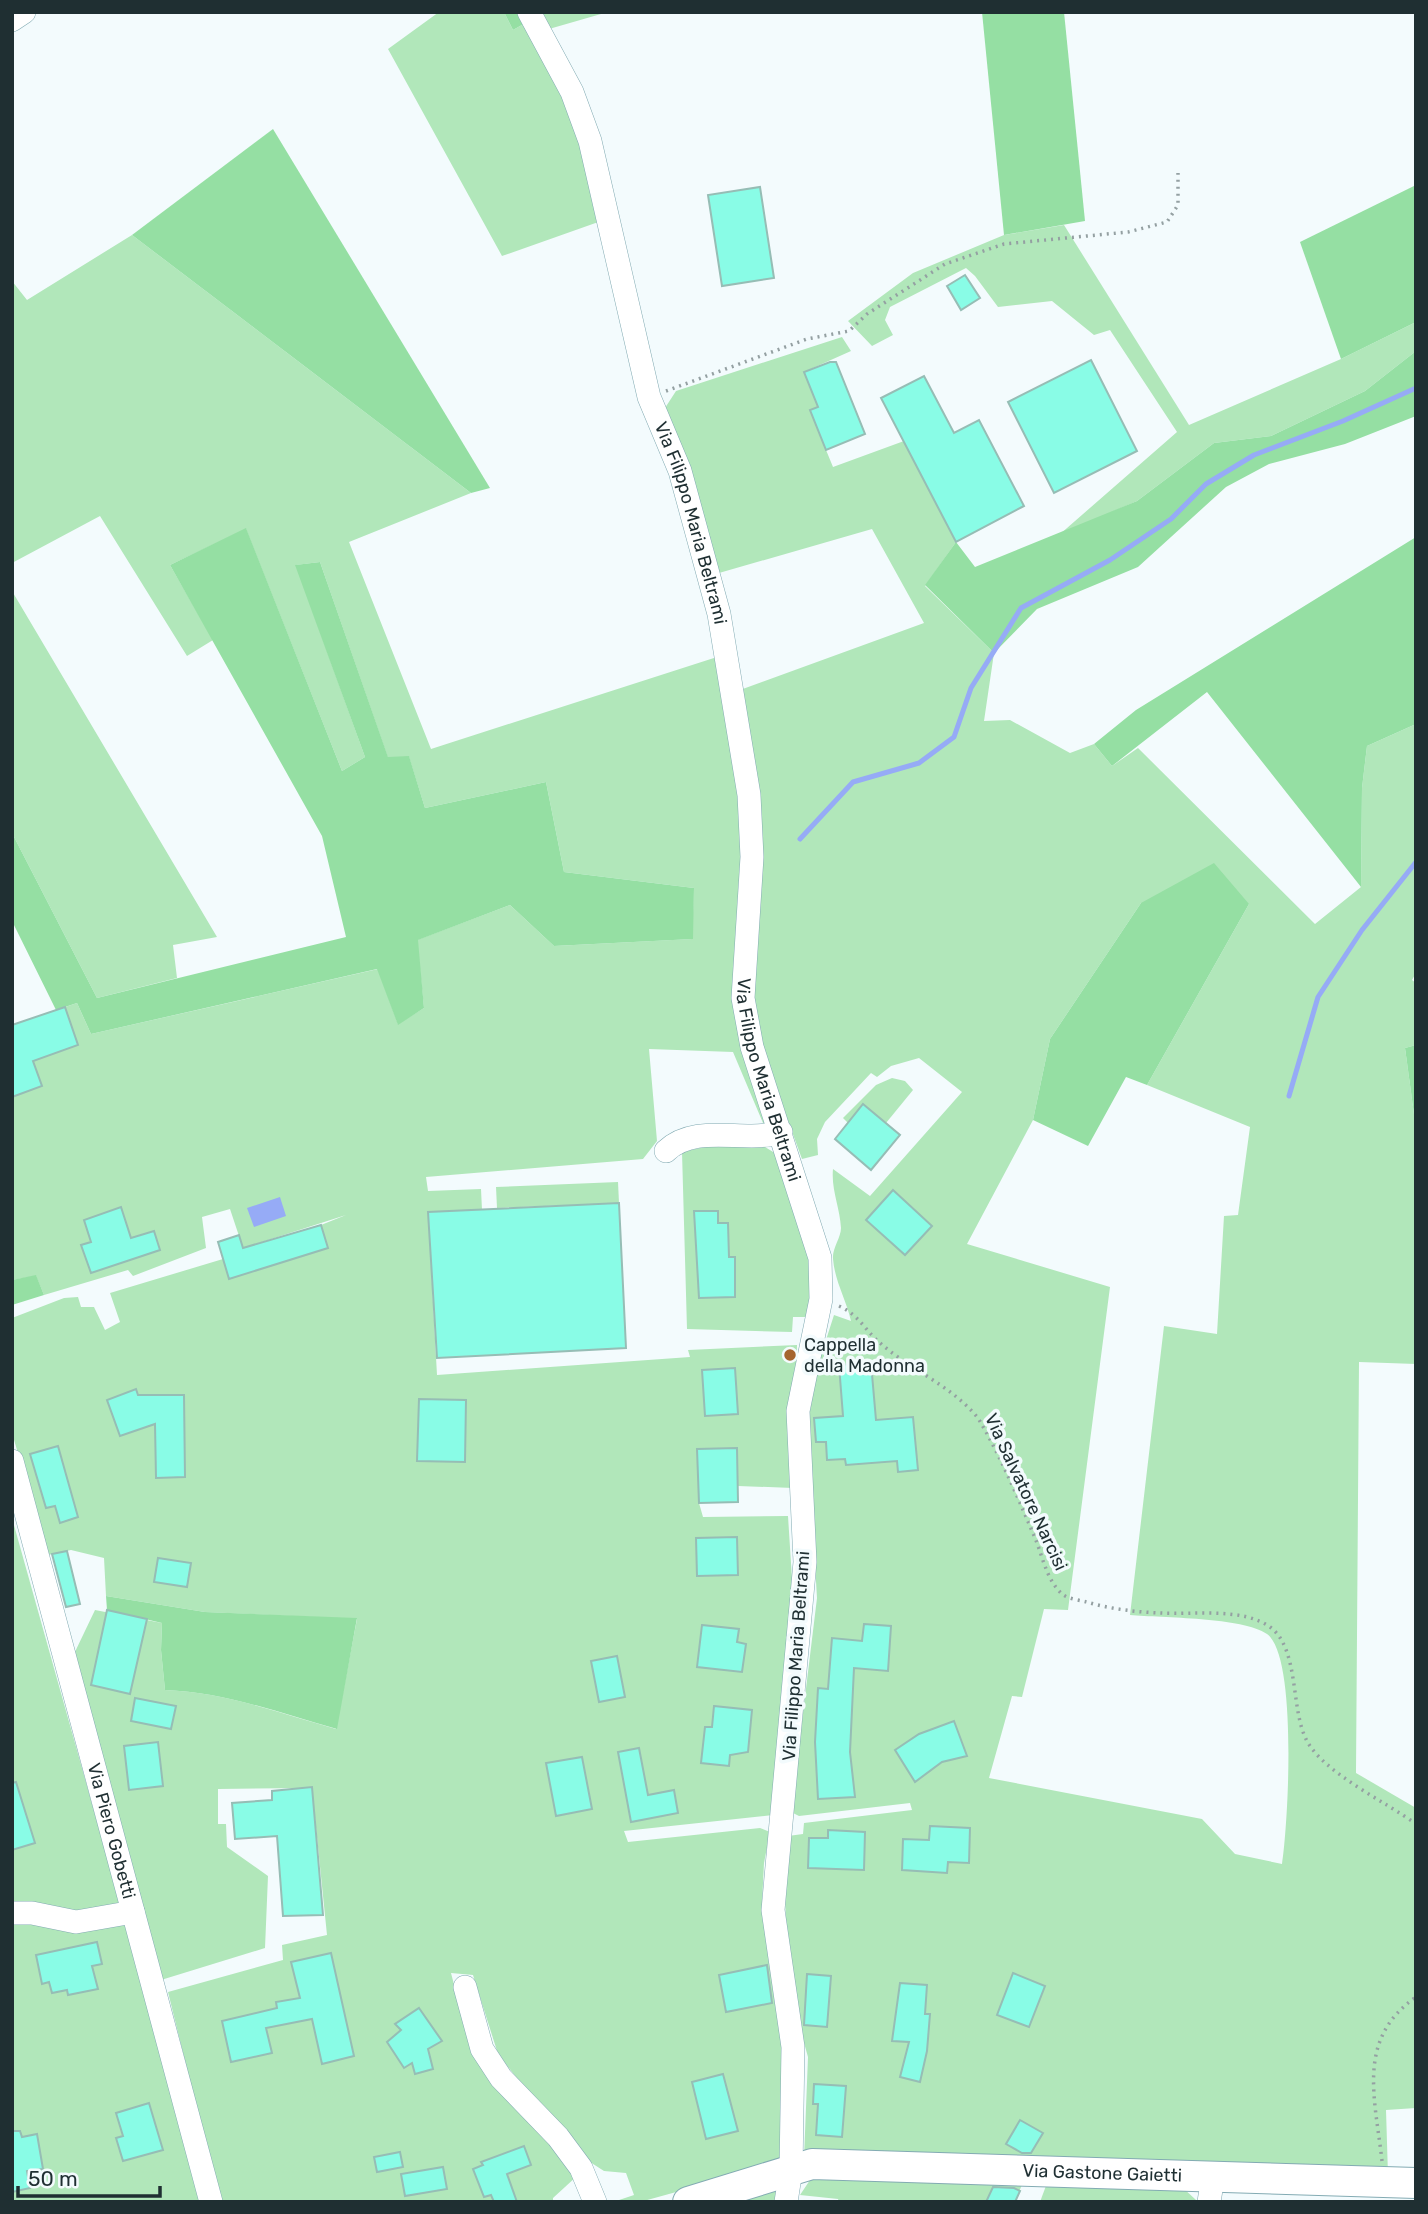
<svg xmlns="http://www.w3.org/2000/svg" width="1428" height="2214" font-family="Rubik,sans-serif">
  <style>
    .green { fill: #b1e7ba; fill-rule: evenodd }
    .forest { fill: #95dfa3 }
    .water { fill: #96abf6 }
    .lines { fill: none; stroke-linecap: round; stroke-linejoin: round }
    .stream { stroke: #96abf6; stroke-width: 5 }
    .building { fill: #89fce6; stroke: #96bdb5; stroke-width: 2 }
    .minor-casing { stroke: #83abb3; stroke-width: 24 }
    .major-casing { stroke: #83abb3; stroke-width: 32 }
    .path { stroke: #94a0a2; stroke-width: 3.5; stroke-dasharray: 2 5; stroke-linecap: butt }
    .minor { stroke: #fff; stroke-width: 23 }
    .major { stroke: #fff; stroke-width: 30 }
    .poi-dot { fill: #a5642e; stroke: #f3fbfd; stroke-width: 2.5 }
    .labels { text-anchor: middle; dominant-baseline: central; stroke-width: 7; stroke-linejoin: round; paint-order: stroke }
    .street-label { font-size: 18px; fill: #1f2f32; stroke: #f3fbfd }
    .poi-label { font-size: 18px; fill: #1f2f32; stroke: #f3fbfd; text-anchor: start }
  </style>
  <rect width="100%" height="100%" fill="#f3fbfd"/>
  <g class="green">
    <polygon points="439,12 504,12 513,30 529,21 564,91 604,220 502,256 388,49"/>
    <polygon points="540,12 608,12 549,29"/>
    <polygon points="1064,225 1189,425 1341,359 1416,322 1416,351 1365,391 1271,436 1214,443 1137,501 1059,535 1177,432 1110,330 1094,335 1052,301 998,307 975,276 966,268 890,307 885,320 893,335 872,346 848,321 913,273 1004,235"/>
    <path d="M 132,235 L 471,493 L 349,542 L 431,749 L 717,657 L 743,817 L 736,928 L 769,1123 L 763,1123 L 733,1052 L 649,1049 L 657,1141 L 643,1159 L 426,1177 L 428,1191 L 481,1189 L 482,1210 L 428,1212 L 437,1375 L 690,1357 L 688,1350 L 797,1345 L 793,1488 L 738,1486 L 737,1448 L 697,1450 L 699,1503 L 703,1517 L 788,1516 L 794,1610 L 773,1815 L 624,1831 L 628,1842 L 760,1828 L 770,1832 L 764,1863 L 762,1903 L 789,2059 L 785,2162 L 640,2202 L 613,2202 L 634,2195 L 626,2173 L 604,2171 L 590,2162 L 537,2104 L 498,2054 L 473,1975 L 451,1973 L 465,2027 L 577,2176 L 553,2198 L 553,2202 L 220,2202 L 168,1992 L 283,1960 L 282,1945 L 327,1935 L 312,1788 L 218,1789 L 218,1824 L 226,1824 L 227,1847 L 268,1876 L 265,1948 L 161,1980 L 73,1656 L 95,1610 L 162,1623 L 161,1650 L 165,1690 C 224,1692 280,1713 336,1729 L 357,1619 L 205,1612 L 106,1596 L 104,1558 L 71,1550 L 48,1555 L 12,1433 L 12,1318 L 64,1298 L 78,1297 L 81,1307 L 94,1307 L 105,1330 L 120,1322 L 110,1293 L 223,1259 L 229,1279 L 328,1248 L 321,1225 L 346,1215 L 243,1248 L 230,1209 L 202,1217 L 206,1248 L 133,1276 L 128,1270 L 44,1295 L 36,1276 L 12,1280 L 12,1025 L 77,1003 L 91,1034 L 378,969 L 398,1024 L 424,1008 L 417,940 L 510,905 L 554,946 L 692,939 L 694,888 L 564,872 L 546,782 L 425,808 L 409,757 L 388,758 L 320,562 L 296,565 L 365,757 L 342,771 L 246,529 L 170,565 L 213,640 L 187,656 L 100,516 L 12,563 L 12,281 L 27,300 Z"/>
    <path d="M 842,337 L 851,351 L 804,372 L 818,407 L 810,411 L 833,467 L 904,441 L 956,542 L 925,586 L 994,653 L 984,721 L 1010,720 L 1070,753 L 1094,744 L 1112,766 L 1138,748 L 1315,924 L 1361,887 L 1362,788 L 1367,746 L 1416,724 L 1416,973 L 1412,980 L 1416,983 L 1416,1045 L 1405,1048 L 1416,1129 L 1416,1364 L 1359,1362 L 1356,1773 L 1416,1808 L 1416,2108 L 1386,2110 L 1388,2175 L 804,2158 L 808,2057 L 799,2025 L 787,1939 L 784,1880 L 788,1836 L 803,1834 L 804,1823 L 912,1810 L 910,1803 L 799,1816 L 791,1812 L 817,1598 L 807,1428 L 818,1365 L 834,1315 L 851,1321 C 846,1299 835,1282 833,1259 C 832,1248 841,1238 841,1228 C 840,1207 831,1190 833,1169 L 870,1196 L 962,1092 L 919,1058 L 891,1066 L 877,1077 L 871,1073 L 825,1122 L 817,1139 L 818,1155 L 802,1159 L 767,1063 L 750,998 L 740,690 L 924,623 L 872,529 L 719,573 L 665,408 L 676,391 ZM 1141,903 L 1249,904 L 1147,1085 L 1250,1127 L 1238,1215 L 1224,1216 L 1217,1334 L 1164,1326 L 1130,1615 C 1162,1618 1243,1617 1267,1634 C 1298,1656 1288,1826 1282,1864 L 1235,1854 L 1202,1819 L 989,1778 L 1012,1696 L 1022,1697 L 1044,1609 L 1068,1610 L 1110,1287 L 967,1244 L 1033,1120 L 1050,1039 Z"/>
    <polygon points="12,591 217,937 173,945 177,978 97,998 12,833"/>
    <polygon points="892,1078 905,1081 913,1090 886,1123 848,1123 843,1118 876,1085"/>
    <polygon points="718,1144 765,1147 778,1155 814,1262 808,1317 793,1317 792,1332 687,1329 682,1152"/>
    <polygon points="618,1182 619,1203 497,1208 496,1187"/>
    <polygon points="12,1518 120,1904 75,1912 12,1904"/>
    <polygon points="130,1916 205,2202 12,2202 12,1919"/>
    <polygon points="829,2175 1023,2182 1015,2202 839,2202 838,2199 800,2195 810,2180"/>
    <polygon points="1047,2183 1182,2187 1196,2200 1040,2202"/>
    <polygon points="779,2187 778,2202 727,2202"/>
  </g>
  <g class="forest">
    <polygon points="504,12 524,12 529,21 513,30"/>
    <polygon points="982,12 1064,12 1085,221 1004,235"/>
    <polygon points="273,129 490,488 471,493 132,235"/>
    <polygon points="1416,185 1416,322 1341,359 1300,242"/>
    <polygon points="1416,351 1416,416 1345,444 1269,464 1226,487 1138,567 1037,609 994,653 925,585 956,542 975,567 1137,501 1214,443 1271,436 1365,391"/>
    <polygon points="246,528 342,771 365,757 295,565 320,562 388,757 409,756 425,808 546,782 564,872 694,888 693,939 554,946 510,905 418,940 424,1008 398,1025 377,969 91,1034 77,1003 56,1010 12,921 12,833 97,998 346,937 322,836 170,565"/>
    <polygon points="1416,537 1416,724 1367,746 1362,788 1361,887 1207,692 1112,766 1094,744 1136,710"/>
    <polygon points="1214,863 1249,904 1147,1085 1126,1077 1088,1146 1033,1120 1050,1039 1141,903"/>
    <polygon points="1416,1045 1416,1129 1405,1048"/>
    <polygon points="36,1275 44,1295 12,1305 12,1280"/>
    <path d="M 106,1596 L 205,1612 L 357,1618 L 337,1729 C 280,1713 224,1692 165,1690 L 161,1650 L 162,1623 L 107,1610 Z"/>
  </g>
  <polygon class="water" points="280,1197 286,1216 254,1227 247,1208"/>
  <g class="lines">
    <g class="stream">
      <polyline points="800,839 853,782 919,763 954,737 971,688 1021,608 1110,560 1171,519 1206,484 1254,455 1343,421 1416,388"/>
      <polyline points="1289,1096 1318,997 1362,930 1416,862"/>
    </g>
  </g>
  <g class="building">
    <polygon points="760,187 774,278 722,286 708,195"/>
    <polygon points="965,275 980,298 961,310 947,286"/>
    <polygon points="1091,360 1137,451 1054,493 1008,402"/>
    <polygon points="830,362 836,362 865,434 826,450 810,410 818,407 804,372"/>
    <polygon points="924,376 954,433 979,420 1024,506 956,542 881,398"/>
    <polygon points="65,1007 78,1045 33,1061 42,1086 12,1097 12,1025"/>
    <polygon points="863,1104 900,1135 871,1170 835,1139"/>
    <polygon points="893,1190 932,1226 905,1255 866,1220"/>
    <polygon points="619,1203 626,1348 437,1358 428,1212"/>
    <polygon points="121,1207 131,1238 154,1231 160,1250 91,1273 81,1245 91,1242 84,1220"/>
    <polygon points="694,1211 718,1211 718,1223 728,1223 729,1257 735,1257 735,1297 699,1298"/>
    <polygon points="321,1225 328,1248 229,1279 218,1242 239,1235 243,1248"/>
    <polygon points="871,1363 876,1420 913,1417 918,1470 898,1472 897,1461 846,1465 845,1459 827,1460 826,1442 816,1442 814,1418 843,1416 839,1365"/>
    <polygon points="735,1368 738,1414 705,1416 702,1370"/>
    <polygon points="136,1389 138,1395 184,1395 185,1477 156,1478 155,1424 120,1436 107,1400"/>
    <polygon points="419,1399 466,1400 465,1462 417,1461"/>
    <polygon points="58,1446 78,1517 60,1523 55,1506 46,1508 30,1454"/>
    <polygon points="737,1448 738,1502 699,1503 697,1449"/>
    <polygon points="737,1537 738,1575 697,1576 696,1538"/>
    <polygon points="67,1551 80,1604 66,1607 52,1554"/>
    <polygon points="158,1558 191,1563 187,1587 154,1582"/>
    <polygon points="107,1610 147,1619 130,1694 91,1685"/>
    <polygon points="864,1624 891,1626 888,1671 854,1668 850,1752 855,1797 818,1799 815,1742 818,1688 828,1689 832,1638 862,1641"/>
    <polygon points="702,1625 739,1629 737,1642 746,1644 742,1672 697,1667"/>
    <polygon points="617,1656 625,1697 599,1702 591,1661"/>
    <polygon points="135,1698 176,1706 171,1729 131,1721"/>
    <polygon points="714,1706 752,1710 748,1752 730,1755 729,1766 701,1763 705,1727 712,1727"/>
    <polygon points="954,1721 967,1756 942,1762 915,1782 895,1750 919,1734"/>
    <polygon points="158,1742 163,1786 129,1790 124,1746"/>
    <polygon points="639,1748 648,1795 674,1790 678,1813 631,1822 618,1752"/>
    <polygon points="582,1757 592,1809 556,1816 546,1763"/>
    <polygon points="16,1782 35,1843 12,1850 12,1783"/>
    <polygon points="312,1787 323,1915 283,1916 277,1836 235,1839 232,1803 272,1800 272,1791"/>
    <polygon points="930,1826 970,1828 969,1863 948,1862 947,1873 902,1870 903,1839 929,1840"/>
    <polygon points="828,1830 865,1832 864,1870 808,1868 809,1838 828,1838"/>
    <polygon points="97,1942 102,1964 92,1966 98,1989 68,1995 67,1990 52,1993 49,1982 42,1984 36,1955"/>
    <polygon points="331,1953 354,2056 322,2064 312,2019 266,2028 272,2053 231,2062 222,2021 277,2008 276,2002 300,1998 291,1962"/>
    <polygon points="767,1965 772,2003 726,2012 719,1975"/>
    <polygon points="1013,1973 1045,1986 1029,2027 997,2015"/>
    <polygon points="807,1974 831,1976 827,2027 804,2025"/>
    <polygon points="900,1983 927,1985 925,2014 930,2014 927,2051 920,2082 900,2077 909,2042 892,2041"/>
    <polygon points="419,2008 442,2041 428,2049 433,2069 415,2074 412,2063 404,2068 387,2042 401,2030 395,2024"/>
    <polygon points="723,2074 738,2131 706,2139 692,2082"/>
    <polygon points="814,2084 846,2086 842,2137 816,2135 818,2104 813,2104"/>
    <polygon points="149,2103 163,2150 123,2161 116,2138 123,2136 116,2113"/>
    <polygon points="1020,2120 1043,2133 1031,2153 1022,2153 1006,2144"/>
    <polygon points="12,2131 20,2131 22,2137 37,2134 43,2169 27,2171 30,2188 12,2192"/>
    <polygon points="524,2146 531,2165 507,2174 517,2202 494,2202 491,2195 484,2197 473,2169 483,2165 481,2162"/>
    <polygon points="400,2152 403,2167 377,2172 374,2157"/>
    <polygon points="443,2167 447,2189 405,2196 401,2174"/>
    <polygon points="993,2187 1014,2188 1020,2191 1015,2202 986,2202"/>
  </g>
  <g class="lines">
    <g class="minor-casing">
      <g id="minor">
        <path id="s1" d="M 529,12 L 572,92 L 590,141 L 649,397 L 680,471 L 719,614 L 749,795 L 752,857 L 743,998 L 752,1047 L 820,1258 L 821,1299 L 798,1411 L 805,1562 L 773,1910 L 793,2047 L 791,2170 L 786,2202"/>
        <polyline points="12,20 24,12"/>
        <path d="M 666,1151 C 696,1122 746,1144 781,1132"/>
        <path id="s2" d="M 12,1461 L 211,2202"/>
        <polyline points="12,1913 32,1913 76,1922 133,1912"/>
        <polyline points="465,1987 482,2049 501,2078 558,2137 581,2168 595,2202"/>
        <polyline points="1209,2202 1213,2177"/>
      </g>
    </g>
    <g class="major-casing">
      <g id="major">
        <path id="s3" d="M 688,2202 L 812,2164 L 1416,2183"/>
      </g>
    </g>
    <g class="path">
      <polyline points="666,391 807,339 849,331 867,314 945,264 1004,244 1128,232 1167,222 1178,205 1178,173"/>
      <path d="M 839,1306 C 858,1314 865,1330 879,1342 C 910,1370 951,1385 978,1418 C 1000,1455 1018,1498 1035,1538 C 1043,1557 1046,1579 1062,1594 C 1068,1599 1079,1600 1087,1602 C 1110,1609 1136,1612 1160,1613 C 1193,1615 1242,1607 1270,1627 C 1300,1649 1290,1710 1307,1741 C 1324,1773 1386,1802 1416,1824"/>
      <path d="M 1382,2161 C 1375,2097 1356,2039 1416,1997"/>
    </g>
    <use href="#minor" class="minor"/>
    <use href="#major" class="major"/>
  </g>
  <circle class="poi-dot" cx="790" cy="1355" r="7"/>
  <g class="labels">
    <g class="street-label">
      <text stroke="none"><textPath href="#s1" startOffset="539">Via Filippo Maria Beltrami</textPath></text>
      <text stroke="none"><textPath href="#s1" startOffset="1106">Via Filippo Maria Beltrami</textPath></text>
      <text transform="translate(1026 1492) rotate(65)">Via Salvatore Narcisi</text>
      <text transform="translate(796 1656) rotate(-86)">Via Filippo Maria Beltrami</text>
      <text stroke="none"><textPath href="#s2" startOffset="383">Via Piero Gobetti</textPath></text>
      <text stroke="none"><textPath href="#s3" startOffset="420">Via Gastone Gaietti</textPath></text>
    </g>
    <g class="poi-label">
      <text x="804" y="1345">Cappella<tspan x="804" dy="21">della Madonna</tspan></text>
    </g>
  </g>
  <rect width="1428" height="2214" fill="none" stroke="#1f2f32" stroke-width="28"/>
  <path d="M18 2186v10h142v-10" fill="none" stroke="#1f2f32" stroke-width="3.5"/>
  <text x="28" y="2186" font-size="21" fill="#1f2f32" stroke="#f3fbfd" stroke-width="5" paint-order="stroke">50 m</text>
</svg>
